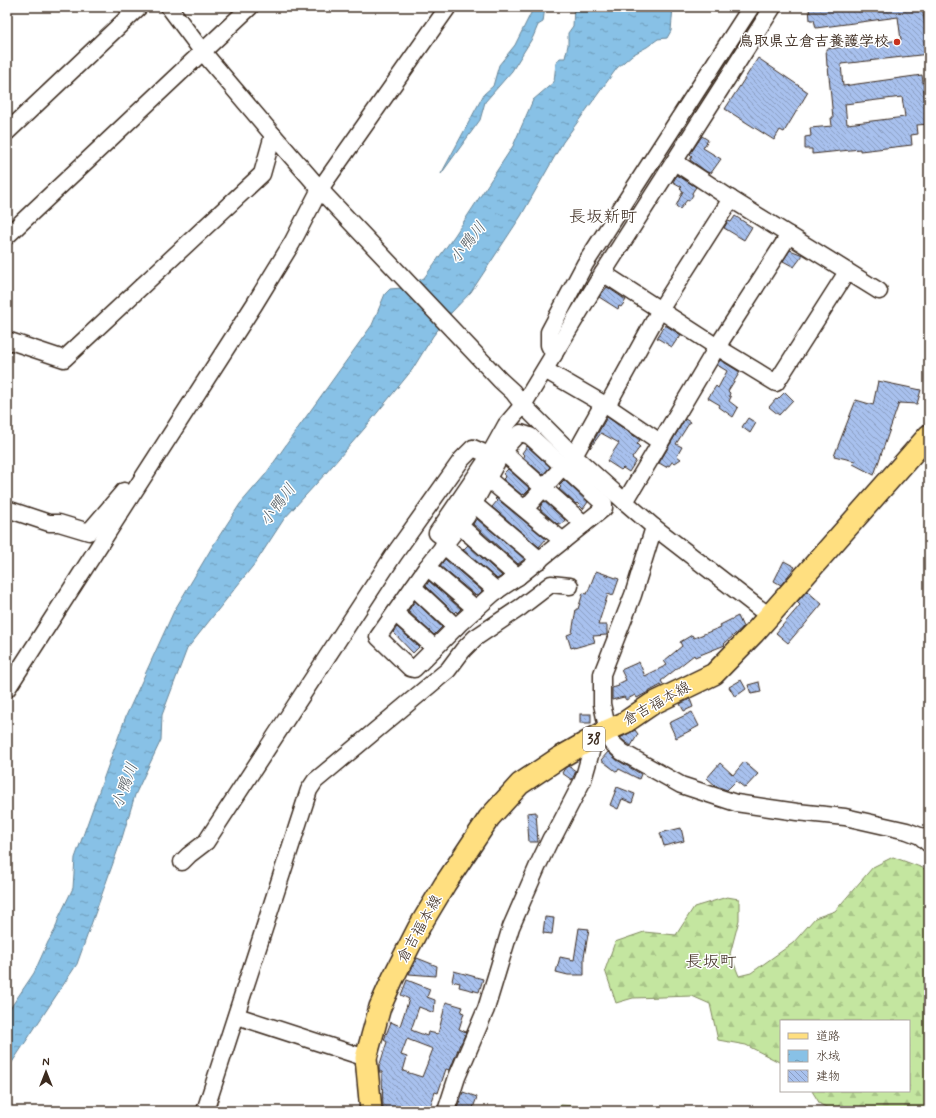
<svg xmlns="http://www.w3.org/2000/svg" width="936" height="1118" font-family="Mynerve,'Klee One',sans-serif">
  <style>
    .forest { fill: url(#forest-firs); stroke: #80885f }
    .water { fill: url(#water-ripples); stroke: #698596 }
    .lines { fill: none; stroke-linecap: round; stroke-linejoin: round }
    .stream { stroke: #698596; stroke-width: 3.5 }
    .building { fill: url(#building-back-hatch); stroke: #3b2a1e; fill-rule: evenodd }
    .minor-casing { stroke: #3b2a1e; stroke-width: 19 }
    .major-casing { stroke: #3b2a1e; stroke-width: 24 }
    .minor { stroke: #fff; stroke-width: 16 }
    .major { stroke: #ffdf80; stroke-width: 21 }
    .poi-dot { fill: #c8321e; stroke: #fff; stroke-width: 1.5 }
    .labels { text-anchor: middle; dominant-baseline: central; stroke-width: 3; stroke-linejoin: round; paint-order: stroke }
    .shield { fill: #fff; stroke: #766a62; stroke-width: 1 }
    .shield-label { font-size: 14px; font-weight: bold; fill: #3b2a1e }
    .poi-label { font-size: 15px; font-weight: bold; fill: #3b2a1e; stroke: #fff; text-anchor: end }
    .street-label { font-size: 15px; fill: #3b2a1e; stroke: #fff }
    .water-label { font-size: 16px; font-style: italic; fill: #565f64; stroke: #fff }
    .quarter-label { font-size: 17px; fill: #3b2a1e; stroke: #fff }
  </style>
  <defs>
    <pattern id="forest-firs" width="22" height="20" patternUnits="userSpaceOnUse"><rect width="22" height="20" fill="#c4e6a0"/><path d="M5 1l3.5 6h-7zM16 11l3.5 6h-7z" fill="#a9c589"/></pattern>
    <pattern id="water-ripples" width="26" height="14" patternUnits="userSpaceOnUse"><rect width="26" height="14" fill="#88c1e6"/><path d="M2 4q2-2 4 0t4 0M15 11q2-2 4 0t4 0" fill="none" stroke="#709dba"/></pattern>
    <pattern id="building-back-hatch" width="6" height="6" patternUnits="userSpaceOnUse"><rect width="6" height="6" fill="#a8c1ee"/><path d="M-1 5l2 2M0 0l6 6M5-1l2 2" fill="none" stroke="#8a9dc0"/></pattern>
  </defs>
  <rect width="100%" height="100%" fill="#fff"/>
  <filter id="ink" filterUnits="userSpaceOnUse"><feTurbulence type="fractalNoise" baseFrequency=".025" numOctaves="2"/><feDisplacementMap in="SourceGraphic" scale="8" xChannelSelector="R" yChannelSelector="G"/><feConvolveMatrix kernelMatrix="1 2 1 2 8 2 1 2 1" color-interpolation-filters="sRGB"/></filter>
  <g filter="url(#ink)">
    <g class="forest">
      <polygon points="893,857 923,868 929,873 929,1111 834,1111 820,1104 812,1091 909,1091 909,1021 781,1021 781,1063 746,1045 718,1040 710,1004 692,996 633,998 616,1003 605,970 615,942 644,932 676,935 694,907 727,897 739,899 739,920 730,954 739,976 751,973 793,943 815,918 835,911 873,867"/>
      <polygon points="560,1105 604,1108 608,1111 551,1111"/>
    </g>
    <g class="water">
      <polygon points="534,7 545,7 543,22 538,25 533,37 512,71 485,102 480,120 441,174 484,94 493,86 499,65 515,45"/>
      <polygon points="574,7 673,7 671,31 667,38 658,39 647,47 632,55 617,68 563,142 521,216 471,292 451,313 433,336 412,370 364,429 326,473 284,519 256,562 187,649 162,715 161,740 135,795 122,838 77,964 7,1070 7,1013 34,973 48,942 55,930 59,917 73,888 75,858 126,716 174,611 214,544 240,504 265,475 293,435 372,325 385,294 390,289 402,288 424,278 455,235 513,146 533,100 554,82 556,63 560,58 565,58 568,45 568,33 573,26"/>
    </g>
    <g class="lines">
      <polyline class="stream" points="142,14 150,7"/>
    </g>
    <g class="building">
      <path d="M 813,7 L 922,7 L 927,36 L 929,36 L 929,54 L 841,64 L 843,86 L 922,75 L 927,110 L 929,110 L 929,124 L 917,125 L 918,134 L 911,135 L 912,145 L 860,151 L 860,149 L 812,154 L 812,149 L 805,149 L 805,137 L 811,136 L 810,128 L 832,126 L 831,118 L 833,118 L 828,66 L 827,66 L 826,49 L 901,40 L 898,17 L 816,28 L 814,20 L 810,20 L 809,8 L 813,8 ZM 902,97 L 905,117 L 847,124 L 845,104 Z"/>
      <polygon points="758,58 808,92 784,132 780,130 774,140 725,109"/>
      <polygon points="702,136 708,140 703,148 721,159 711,173 707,172 690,160 692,156 690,154"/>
      <polygon points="677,175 696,187 692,193 693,195 689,201 687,200 680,209 676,206 683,191 680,189 682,187 673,182"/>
      <polygon points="735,216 752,227 744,240 724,228 728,221 731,222"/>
      <polygon points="790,250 803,255 794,267 783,261"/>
      <polygon points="607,287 626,300 621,307 619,306 618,309 599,297"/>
      <polygon points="665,325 681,335 679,339 678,338 672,347 657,338"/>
      <polygon points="720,360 740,372 728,391 730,393 729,396 731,397 729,401 738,408 733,417 719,407 720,405 708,398 716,386 718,388 727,371 717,365"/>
      <polygon points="878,381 921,390 917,404 899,403 874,475 853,464 855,461 834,456 856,400 873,405"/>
      <polygon points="785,392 793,400 779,415 769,407 776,399 777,400"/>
      <polygon points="607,417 640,440 637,444 640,447 632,458 636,461 629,472 623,468 621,470 607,461 619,443 601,433 590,448 590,447"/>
      <polygon points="748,418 756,423 750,433 742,427"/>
      <polygon points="685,419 690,422 676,444 682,447 677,456 681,459 675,463 672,462 669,466 667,465 666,467 659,463"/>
      <polygon points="527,446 550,467 543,475 523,457 525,456 522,453"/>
      <polygon points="508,469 530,489 524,495 523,494 522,495 503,479 506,476 503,474"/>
      <polygon points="564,480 588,502 583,509 577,503 576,504 559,489 561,487 559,485"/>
      <polygon points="496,498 546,539 539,547 492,507 497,501 495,499"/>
      <polygon points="544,501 565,520 561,525 558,523 557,524 540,509 541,508 540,507"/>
      <polygon points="476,519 477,519 525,559 518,564 473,524"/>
      <polygon points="468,545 502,576 497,579 463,550"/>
      <polygon points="445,559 482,591 478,595 476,594 475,595 440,566"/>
      <polygon points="784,561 795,567 781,585 774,581"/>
      <polygon points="596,571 619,579 613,596 608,594 598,625 607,625 607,635 593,636 595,642 574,648 574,647 571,648 567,635 572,633 576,609 578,609 583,593 587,594"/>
      <polygon points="429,581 461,609 457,613 456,611 454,613 426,586"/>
      <polygon points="807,591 822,604 801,629 800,629 788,643 776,633 800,605 797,602"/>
      <polygon points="415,601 442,627 434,635 408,611"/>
      <polygon points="738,616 743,627 724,644 725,645 695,657 694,655 661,681 663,684 637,698 635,695 626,700 624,697 612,700 612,688 619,686 618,684 626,680 621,670 639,662 645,676 667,665 664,661 682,646 680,642 692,635 694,638 721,627 720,625"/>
      <polygon points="397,627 419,647 413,653 393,632"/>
      <polygon points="741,680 746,689 735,697 729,687"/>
      <polygon points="759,682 761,692 751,694 748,685"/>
      <polygon points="690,699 693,707 684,711 680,704"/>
      <polygon points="692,712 699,726 676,738 669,723"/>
      <rect x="580" y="714" width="11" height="9"/>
      <polygon points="635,730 638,734 631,746 620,738"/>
      <polygon points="608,752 617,760 641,774 639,779 619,769 617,772 601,760"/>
      <polygon points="744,762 758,774 745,788 736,781 727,790 716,786 707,778 720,763 733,775"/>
      <polygon points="568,766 576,771 572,780 562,773 565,768"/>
      <polygon points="617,787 635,794 632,803 622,799 618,809 610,805"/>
      <polygon points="536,812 538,842 529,842 527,813"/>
      <polygon points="681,828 684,841 664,846 660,833"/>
      <polygon points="545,917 554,918 552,934 543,933"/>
      <polygon points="579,928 589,929 584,957 584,975 568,975 556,972 560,957 574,960"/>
      <polygon points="417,958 437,966 436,976 409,974"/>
      <polygon points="454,971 483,979 479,992 459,987 460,983 452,981"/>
      <path d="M 407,980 L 430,989 L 427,997 L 435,1000 L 434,1013 L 419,1007 L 411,1030 L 427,1036 L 428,1032 L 438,1034 L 446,1002 L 463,1007 L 461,1012 L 464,1013 L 459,1029 L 466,1032 L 461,1044 L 460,1044 L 450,1070 L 446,1069 L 438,1093 L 435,1092 L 429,1111 L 383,1111 L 382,1072 L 379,1072 L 379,1067 L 387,1042 L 384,1040 L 391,1022 L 400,1026 L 409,999 L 401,995 ZM 407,1039 L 433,1049 L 422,1077 L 403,1071 L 407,1057 L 401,1055 Z"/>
      <polygon points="463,1092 477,1097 472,1111 456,1111"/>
    </g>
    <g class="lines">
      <g class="minor-casing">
        <g id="minor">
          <polyline points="169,7 202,51 273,135 326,196 500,380 513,392 523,405 574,456 625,502 654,527 769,616"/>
          <polyline points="7,132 139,7"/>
          <polyline points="675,162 731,199 879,291"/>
          <polyline points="7,236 250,7"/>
          <polyline points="603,273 717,347 776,383 847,272"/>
          <polyline points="7,340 64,359 262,174 273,135"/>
          <polyline points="554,355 549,345 549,332 585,264 751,7"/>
          <polyline points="545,370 607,406 660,442"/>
          <polyline points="607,406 660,310 731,199"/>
          <polygon points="521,433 530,436 604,504 604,508 519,576 495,592 459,624 414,669 410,668 378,637 427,567 467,516 504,449 515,437"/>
          <polyline points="503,452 584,524"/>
          <polyline points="574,456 603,404"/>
          <polyline points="488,479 563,541"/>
          <polyline points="625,502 717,347 789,235"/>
          <polyline points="474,504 540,560"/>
          <polyline points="7,509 49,523 59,523 89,532 124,491"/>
          <polyline points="525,509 563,466"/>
          <polyline points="459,525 518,577"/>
          <polyline points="654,527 633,595 602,674 602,704 610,741 622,752 681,785 736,803 797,812 845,817 907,831 920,836 929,844"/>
          <polyline points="447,540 437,533 486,461 506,425 523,405 603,273 773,7"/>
          <polyline points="443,545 497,591"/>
          <polyline points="427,567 476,609"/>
          <polyline points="413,587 456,627"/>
          <polyline points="395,613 435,648"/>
          <polyline points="7,689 254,305 292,243 320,189 448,7"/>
          <polyline points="182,862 189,855 206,842 393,556 462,459 473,448 489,455"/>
          <polyline points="237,1016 366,1058"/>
          <polyline points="205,1111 309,790 315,781 448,670 463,650 475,638 521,607 551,584 570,586"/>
          <polyline points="446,1111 457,1077 486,1009 511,927 539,863 551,838 553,838 583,780 595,738"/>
        </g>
      </g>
      <g class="major-casing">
        <polyline id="major" points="371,1111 366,1058 380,1007 393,978 418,929 445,884 489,818 520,784 559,758 608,730 624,723 652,704 714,674 754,633 929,435"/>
      </g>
      <use href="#minor" class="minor"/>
      <use href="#major" class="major"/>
    </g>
  </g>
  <circle class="poi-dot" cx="897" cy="42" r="4"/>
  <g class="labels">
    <rect class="shield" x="583" y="727" width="22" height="24" rx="3"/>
    <g class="shield-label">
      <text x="594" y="739">38</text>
    </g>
    <g class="poi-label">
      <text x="889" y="42">鳥取県立倉吉養護学校</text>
    </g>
    <g class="street-label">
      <text transform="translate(657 704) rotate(-29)">倉吉福本線</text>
      <text transform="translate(420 929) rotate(-61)">倉吉福本線</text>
    </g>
    <g class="water-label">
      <text transform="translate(468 243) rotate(-52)">小鴨川</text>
      <text transform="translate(278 505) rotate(-53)">小鴨川</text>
      <text transform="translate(125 786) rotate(-70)">小鴨川</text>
    </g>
    <g class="quarter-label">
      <text x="603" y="217">長坂新町</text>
      <text x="711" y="962">長坂町</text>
    </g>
  </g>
  <rect width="936" height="1118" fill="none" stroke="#fff" stroke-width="24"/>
  <rect x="12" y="12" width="912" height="1094" fill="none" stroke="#3b2a1e" stroke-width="1.5" filter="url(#ink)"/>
  <rect x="780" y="1020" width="130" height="72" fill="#ffffff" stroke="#b1aaa5"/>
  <rect x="788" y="1033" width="20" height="6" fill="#ffdf80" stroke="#b1aaa5"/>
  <text x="816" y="1040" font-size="12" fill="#3b2a1e">道路</text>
  <rect x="788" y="1050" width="20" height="12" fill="url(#water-ripples)" stroke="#b1aaa5"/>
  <text x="816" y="1060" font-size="12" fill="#3b2a1e">水域</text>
  <rect x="788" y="1070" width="20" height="12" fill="url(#building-back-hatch)" stroke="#b1aaa5"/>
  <text x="816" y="1080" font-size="12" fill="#3b2a1e">建物</text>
  <g transform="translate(46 1072)" stroke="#ffffff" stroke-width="3" paint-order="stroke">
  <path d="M0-3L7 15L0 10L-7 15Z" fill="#3b2a1e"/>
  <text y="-6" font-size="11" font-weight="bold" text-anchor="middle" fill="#3b2a1e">N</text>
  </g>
</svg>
